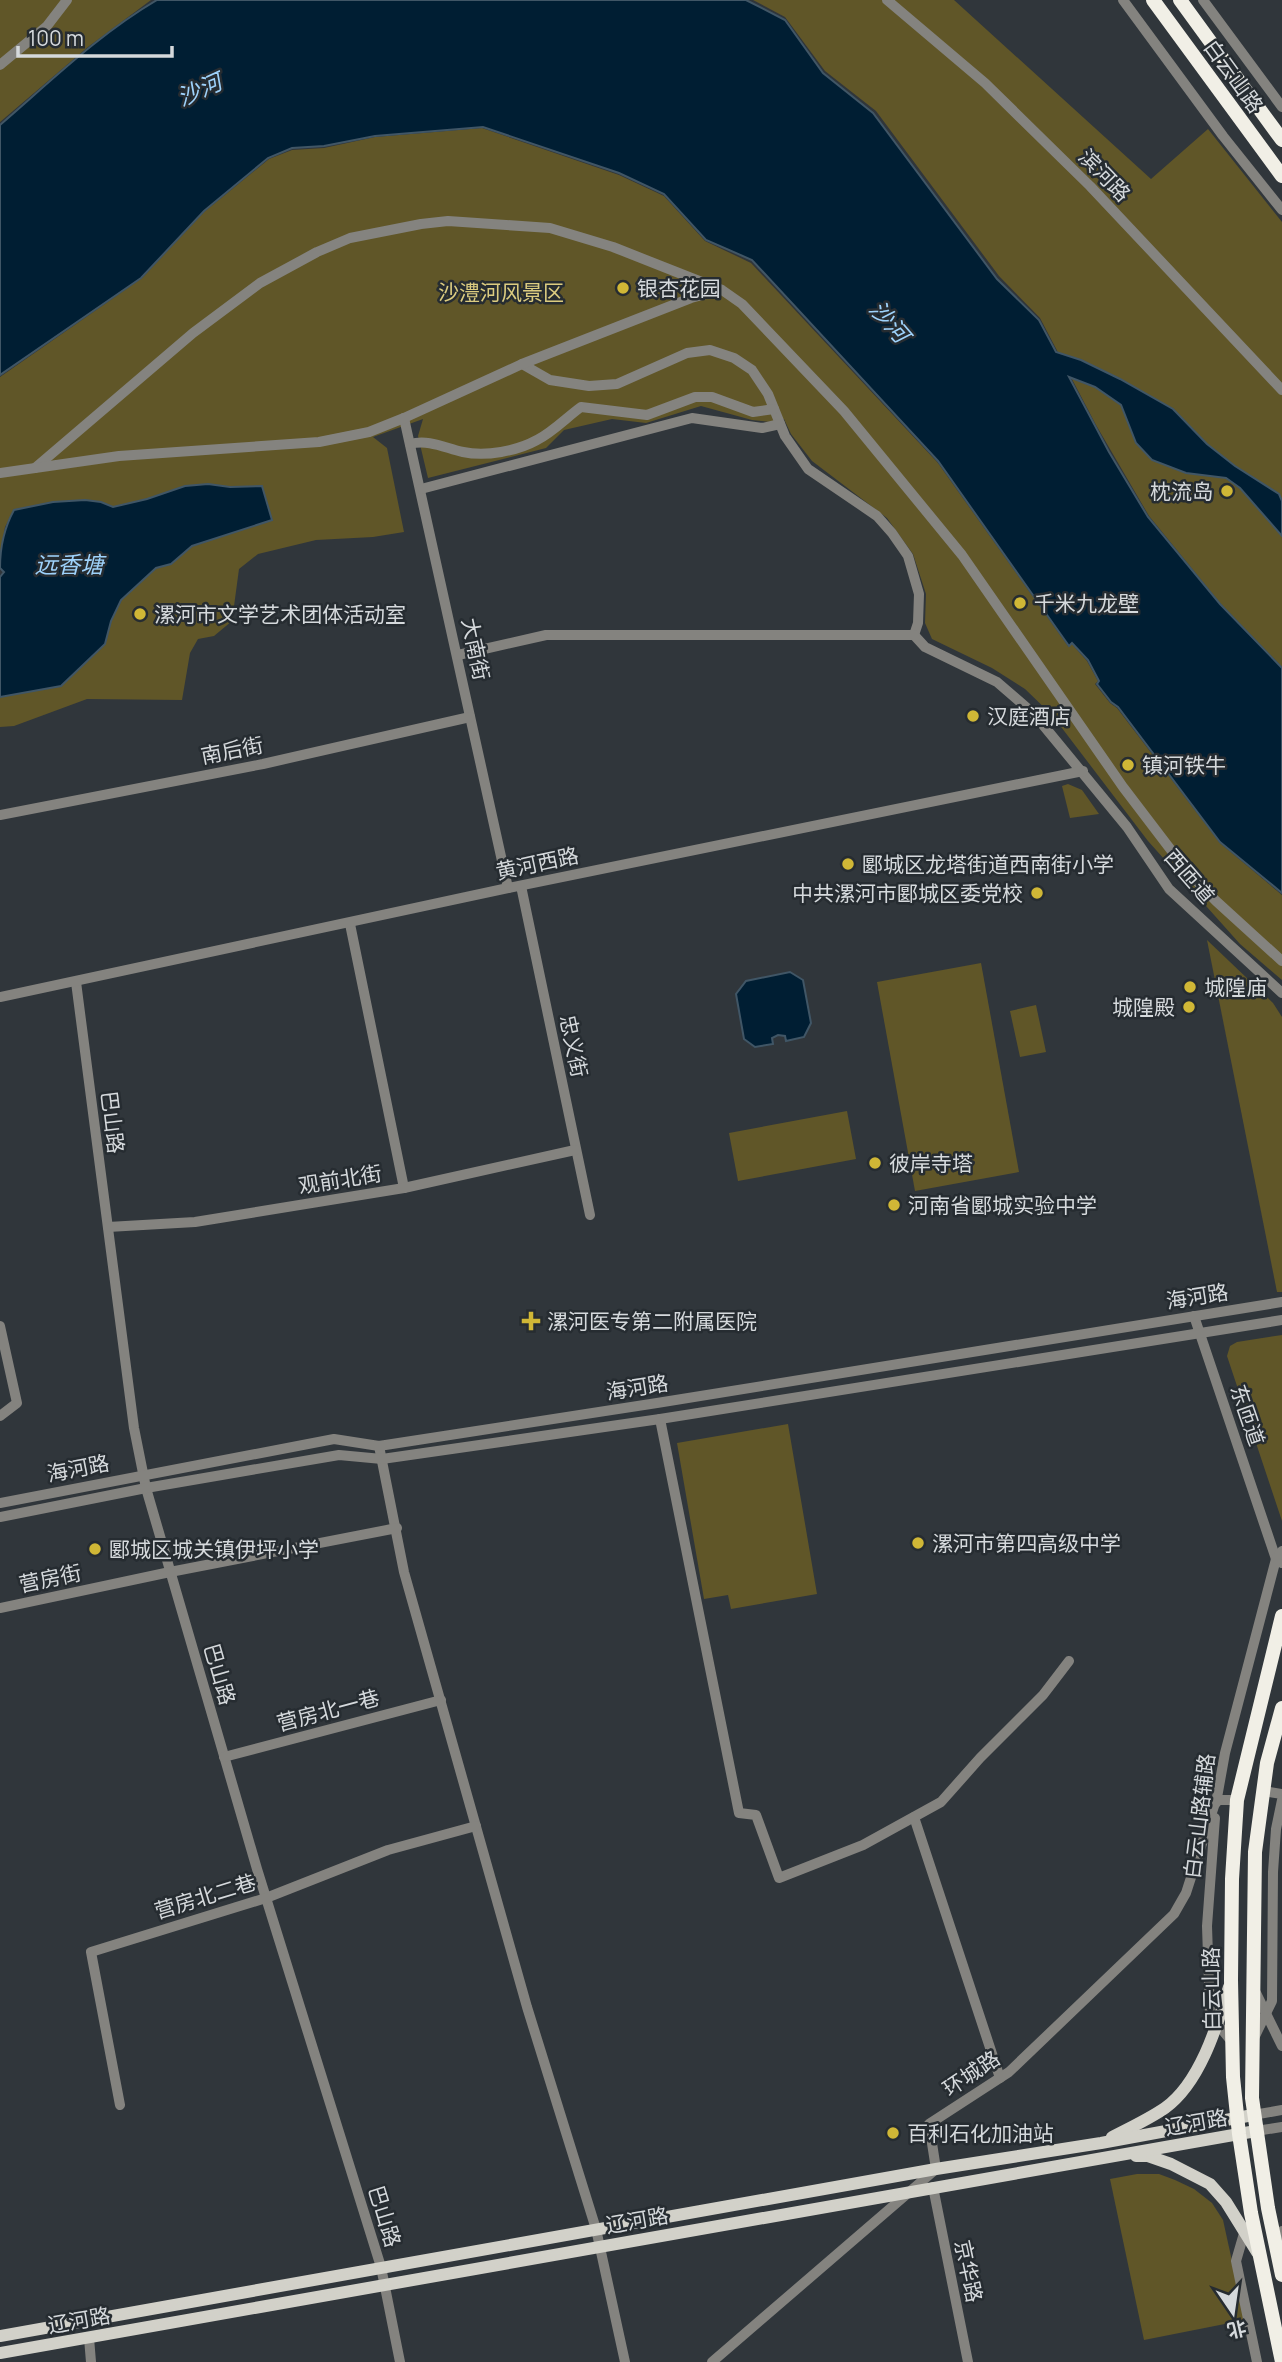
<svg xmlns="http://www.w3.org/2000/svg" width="1282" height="2362" font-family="Manrope,'Noto Sans SC',sans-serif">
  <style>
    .green { fill: #605628 }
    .water { fill: #001e33; stroke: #405666; stroke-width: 2 }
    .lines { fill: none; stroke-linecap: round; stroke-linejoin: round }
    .minor { stroke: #84837f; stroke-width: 10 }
    .major { stroke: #d2d1c9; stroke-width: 12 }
    .highway { stroke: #f1efe6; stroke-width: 14 }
    .poi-dot { fill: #d0b736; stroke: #262c31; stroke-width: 2.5 }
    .labels { text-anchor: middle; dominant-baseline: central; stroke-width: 5; stroke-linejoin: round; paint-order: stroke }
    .street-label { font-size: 21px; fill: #d5d9dc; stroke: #262c31 }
    .poi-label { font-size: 21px; fill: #d5d9dc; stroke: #262c31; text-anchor: start }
    .park-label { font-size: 21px; fill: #dccc80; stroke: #262c31 }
    .water-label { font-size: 23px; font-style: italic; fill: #9ed2fb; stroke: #262c31 }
  </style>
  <rect width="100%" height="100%" fill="#30363b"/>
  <g class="green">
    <polygon points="0,0 151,0 88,47 0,122"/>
    <polygon points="753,0 954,0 1151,179 1208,129 1282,222 1282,667 1220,603 1149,516 1096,425 1040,318 999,276 876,111 825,71 785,17"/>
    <polygon points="482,128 619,175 664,196 705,241 751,263 938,463 1068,646 1072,644 1087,661 1098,681 1095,684 1110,703 1117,708 1220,843 1282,895 1282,980 1240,944 1148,841 1052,715 1025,689 992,668 932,639 925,623 926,594 913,554 887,518 812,461 791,434 784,419 770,422 752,420 701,406 646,423 612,419 564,430 546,448 428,478 418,436 423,419 373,437 387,448 404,532 373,537 316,540 258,554 239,569 232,621 214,636 198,639 190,653 182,700 87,699 14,726 0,727 0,697 61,685 105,644 111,621 121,600 156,568 171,564 191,546 271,520 261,486 185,486 147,499 113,507 101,502 53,502 14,510 5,527 0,559 0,377 142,278 204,212 269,159 292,150 324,148 375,137"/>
    <polygon points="1068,784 1082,790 1099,814 1070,818 1062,786"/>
    <polygon points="1207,940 1273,1003 1282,1017 1282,1292 1277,1292"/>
    <polygon points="981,963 1019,1172 915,1191 877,982"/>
    <polygon points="1036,1005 1046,1052 1020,1057 1010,1011"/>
    <polygon points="847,1111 856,1159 738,1181 729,1133"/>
    <polygon points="1282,1335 1282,1521 1227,1356 1230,1346 1237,1342"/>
    <polygon points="788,1424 817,1594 731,1609 728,1595 704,1599 677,1443"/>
    <polygon points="1137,2174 1159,2174 1175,2180 1194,2189 1212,2203 1223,2220 1245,2320 1144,2340 1110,2179"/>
  </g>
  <g class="water">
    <path d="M 157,0 L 746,0 L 785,20 L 823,73 L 873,113 L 997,279 L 1039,320 L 1056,352 L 1081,360 L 1120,379 L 1173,409 L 1207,444 L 1235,466 L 1279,494 L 1282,501 L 1282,536 L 1240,488 L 1226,478 L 1186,473 L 1152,460 L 1136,443 L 1121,405 L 1095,387 L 1069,377 L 1109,452 L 1148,517 L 1220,604 L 1282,668 L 1282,893 L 1220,842 L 1118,707 L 1111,702 L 1097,684 L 1099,681 L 1088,660 L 1072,643 L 1069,646 L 938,461 L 752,260 L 706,240 L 664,194 L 619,173 L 483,127 L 375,136 L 324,146 L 292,148 L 268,158 L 204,211 L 141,278 L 0,375 L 0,125 C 50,82 99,34 157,0 Z"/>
    <path d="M 208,484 L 230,487 L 262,486 L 272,520 L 192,546 L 171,564 L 156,568 L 121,600 L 111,621 L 105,644 L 61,686 L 0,697 L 0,577 L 4,572 L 0,568 C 0,547 4,528 14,510 L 53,502 L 85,500 L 101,502 L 113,507 L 147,499 L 185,486 Z"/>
    <polygon points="790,972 803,980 811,1023 804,1037 786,1041 785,1036 778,1035 772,1038 773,1044 755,1047 744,1039 736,994 746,981"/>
  </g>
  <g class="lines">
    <g class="minor">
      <polyline points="887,0 985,83 1090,186 1282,390"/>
      <polyline points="1123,0 1223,136 1282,210"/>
      <polyline points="1203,0 1282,107"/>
      <polyline points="0,65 47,26 67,0"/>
      <polyline points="522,364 550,380 589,386 617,384 687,353 710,350 734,358 752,370 768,394 785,436 808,469 877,516 892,533 908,556 919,594 918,623 914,635"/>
      <polyline points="404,418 508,888"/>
      <path d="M 410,444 C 429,439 445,448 463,452 C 486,457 517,451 537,440 C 553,432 567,417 581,407 L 647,415 L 695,397 L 712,397 L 753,412 L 774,409"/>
      <polyline points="35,468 193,333 260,283 317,252 350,238 421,224 448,221 550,228 613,247 722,290 742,304 844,411 962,555 1123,787 1187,871 1216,901 1282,961"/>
      <polyline points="0,473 119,456 319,442 369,432 404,418 522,364 691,298 721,290"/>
      <polyline points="421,489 692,418 762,428 780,424"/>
      <polyline points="458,655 546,635 914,635 925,647 997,682 1034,714 1127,827 1169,889 1282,993"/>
      <polyline points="0,815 263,764 470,717"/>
      <polyline points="521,886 590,1215"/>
      <polyline points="350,924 404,1188"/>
      <polyline points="76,982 134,1428 146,1488 257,1869 381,2267 400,2362"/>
      <polyline points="0,997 508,888 1083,771"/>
      <polyline points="108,1227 195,1222 404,1188 575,1150"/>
      <polyline points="1194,1316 1276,1559 1282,1563"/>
      <polyline points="0,1326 17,1403 0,1416"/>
      <polyline points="660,1419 739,1813 756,1815 779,1878 863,1845 941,1802 980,1758 1043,1695 1069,1661"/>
      <polyline points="379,1446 404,1572 527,2007 596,2229 625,2362"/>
      <polyline points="0,1503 334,1439 379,1446 657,1403 1282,1302"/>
      <polyline points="0,1517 146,1488 339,1455 382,1459 660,1419 1282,1320"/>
      <polyline points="0,1608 170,1572 397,1528"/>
      <polyline points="224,1757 441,1700"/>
      <polyline points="1263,1791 1282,1794"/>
      <polyline points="1216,1803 1225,1753 1276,1559 1282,1551"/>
      <polyline points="914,1817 1000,2078"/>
      <polyline points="1215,1818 1207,1926 1210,2015 1233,2043"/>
      <polyline points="1256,1993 1282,2046"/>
      <polyline points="1255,2036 1272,2001 1273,1872 1276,1829 1282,1800"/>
      <polyline points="120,2105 91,1952 266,1898 388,1850 476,1826"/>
      <polyline points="1253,2115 1282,2110"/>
      <polyline points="1256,2131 1282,2127"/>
      <polyline points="933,2187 968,2362"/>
      <polyline points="1245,2230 1236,2261 1257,2362"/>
      <polyline points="1279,2249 1282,2231"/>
      <polyline points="89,2338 91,2362"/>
      <polyline points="712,2362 936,2169 929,2124 1009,2072 1174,1914 1186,1893 1216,1800 1237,1800"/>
    </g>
    <g class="major">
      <path d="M 1112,2137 C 1130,2128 1149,2119 1165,2108 C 1200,2083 1217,2026 1229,1987"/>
      <polyline points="1136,2156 1148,2156 1171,2164 1210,2184 1226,2202 1257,2252"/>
      <polyline points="0,2336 936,2169 1101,2143 1253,2115"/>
      <polyline points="0,2353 1256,2131"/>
    </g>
    <g class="highway">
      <polyline points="1153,0 1282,176"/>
      <polyline points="1180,0 1282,140"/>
      <polyline points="1282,1708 1267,1763 1255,1852 1252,2098 1268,2208 1282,2275"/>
      <polyline points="1282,2362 1251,2213 1239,2134 1233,2077 1231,1980 1232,1879 1237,1800 1282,1616"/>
    </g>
  </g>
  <g class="poi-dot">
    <circle cx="623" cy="288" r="7"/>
    <circle cx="1227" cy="491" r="7"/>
    <circle cx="1020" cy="603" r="7"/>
    <circle cx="140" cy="614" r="7"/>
    <circle cx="973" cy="716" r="7"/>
    <circle cx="1128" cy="765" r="7"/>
    <circle cx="848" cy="864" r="7"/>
    <circle cx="1037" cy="893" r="7"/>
    <circle cx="1190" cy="987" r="7"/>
    <circle cx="1189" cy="1007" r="7"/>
    <circle cx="875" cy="1163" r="7"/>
    <circle cx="894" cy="1205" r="7"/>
    <path d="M527.5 1310.5h7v7h7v7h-7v7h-7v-7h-7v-7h7z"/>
    <circle cx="918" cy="1543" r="7"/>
    <circle cx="95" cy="1549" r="7"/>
    <circle cx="893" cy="2133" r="7"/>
  </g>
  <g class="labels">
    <g class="street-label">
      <text transform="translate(1234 76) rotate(54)">白云山路</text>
      <text transform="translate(1105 175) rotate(46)">滨河路</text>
      <text transform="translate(476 649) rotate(78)">大南街</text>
      <text transform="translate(232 750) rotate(-11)">南后街</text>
      <text transform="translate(537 863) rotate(-12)">黄河西路</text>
      <text transform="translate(1190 876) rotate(49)">西匝道</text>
      <text transform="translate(574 1046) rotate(78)">忠义街</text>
      <text transform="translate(113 1122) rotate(83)">巴山路</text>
      <text transform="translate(340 1179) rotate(-9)">观前北街</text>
      <text transform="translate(1197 1296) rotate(-9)">海河路</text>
      <text transform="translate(637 1387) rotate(-9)">海河路</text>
      <text transform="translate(1248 1415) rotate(71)">东匝道</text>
      <text transform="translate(78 1468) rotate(-11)">海河路</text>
      <text transform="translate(50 1578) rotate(-12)">营房街</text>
      <text transform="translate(220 1674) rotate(74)">巴山路</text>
      <text transform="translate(328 1710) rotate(-15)">营房北一巷</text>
      <text transform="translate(1199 1816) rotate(-83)">白云山路辅路</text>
      <text transform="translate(205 1896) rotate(-17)">营房北二巷</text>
      <text transform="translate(1211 1989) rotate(-91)">白云山路</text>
      <text transform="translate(971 2073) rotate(-34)">环城路</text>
      <text transform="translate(1196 2122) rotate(-10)">辽河路</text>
      <text transform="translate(385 2216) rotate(73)">巴山路</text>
      <text transform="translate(637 2220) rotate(-10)">辽河路</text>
      <text transform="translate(969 2271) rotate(78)">京华路</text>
      <text transform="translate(79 2320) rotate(-10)">辽河路</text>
    </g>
    <g class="poi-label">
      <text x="637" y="288">银杏花园</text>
      <text x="1213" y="491" text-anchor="end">枕流岛</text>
      <text x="1034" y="603">千米九龙壁</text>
      <text x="154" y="614">漯河市文学艺术团体活动室</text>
      <text x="987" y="716">汉庭酒店</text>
      <text x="1142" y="765">镇河铁牛</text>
      <text x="862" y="864">郾城区龙塔街道西南街小学</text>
      <text x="1023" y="893" text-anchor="end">中共漯河市郾城区委党校</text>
      <text x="1204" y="987">城隍庙</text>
      <text x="1175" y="1007" text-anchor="end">城隍殿</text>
      <text x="889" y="1163">彼岸寺塔</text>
      <text x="908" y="1205">河南省郾城实验中学</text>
      <text x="547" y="1321">漯河医专第二附属医院</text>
      <text x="932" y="1543">漯河市第四高级中学</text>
      <text x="109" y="1549">郾城区城关镇伊坪小学</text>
      <text x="907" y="2133">百利石化加油站</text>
    </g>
    <g class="park-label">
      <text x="501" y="292">沙澧河风景区</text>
    </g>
    <g class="water-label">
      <text transform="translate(199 89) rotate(-24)">沙河</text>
      <text transform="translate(890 321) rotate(49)">沙河</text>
      <text x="69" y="564">远香塘</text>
    </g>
  </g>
  <g transform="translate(1233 2313) rotate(167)" stroke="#262c31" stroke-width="5" paint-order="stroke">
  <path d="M0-5L12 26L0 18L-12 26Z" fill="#d5d9dc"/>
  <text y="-10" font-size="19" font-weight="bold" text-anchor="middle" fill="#d5d9dc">北</text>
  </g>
  <path d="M18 46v10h154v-10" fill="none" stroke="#d5d9dc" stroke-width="3.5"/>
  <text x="28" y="46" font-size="21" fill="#d5d9dc" stroke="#262c31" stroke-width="5" paint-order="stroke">100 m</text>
</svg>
